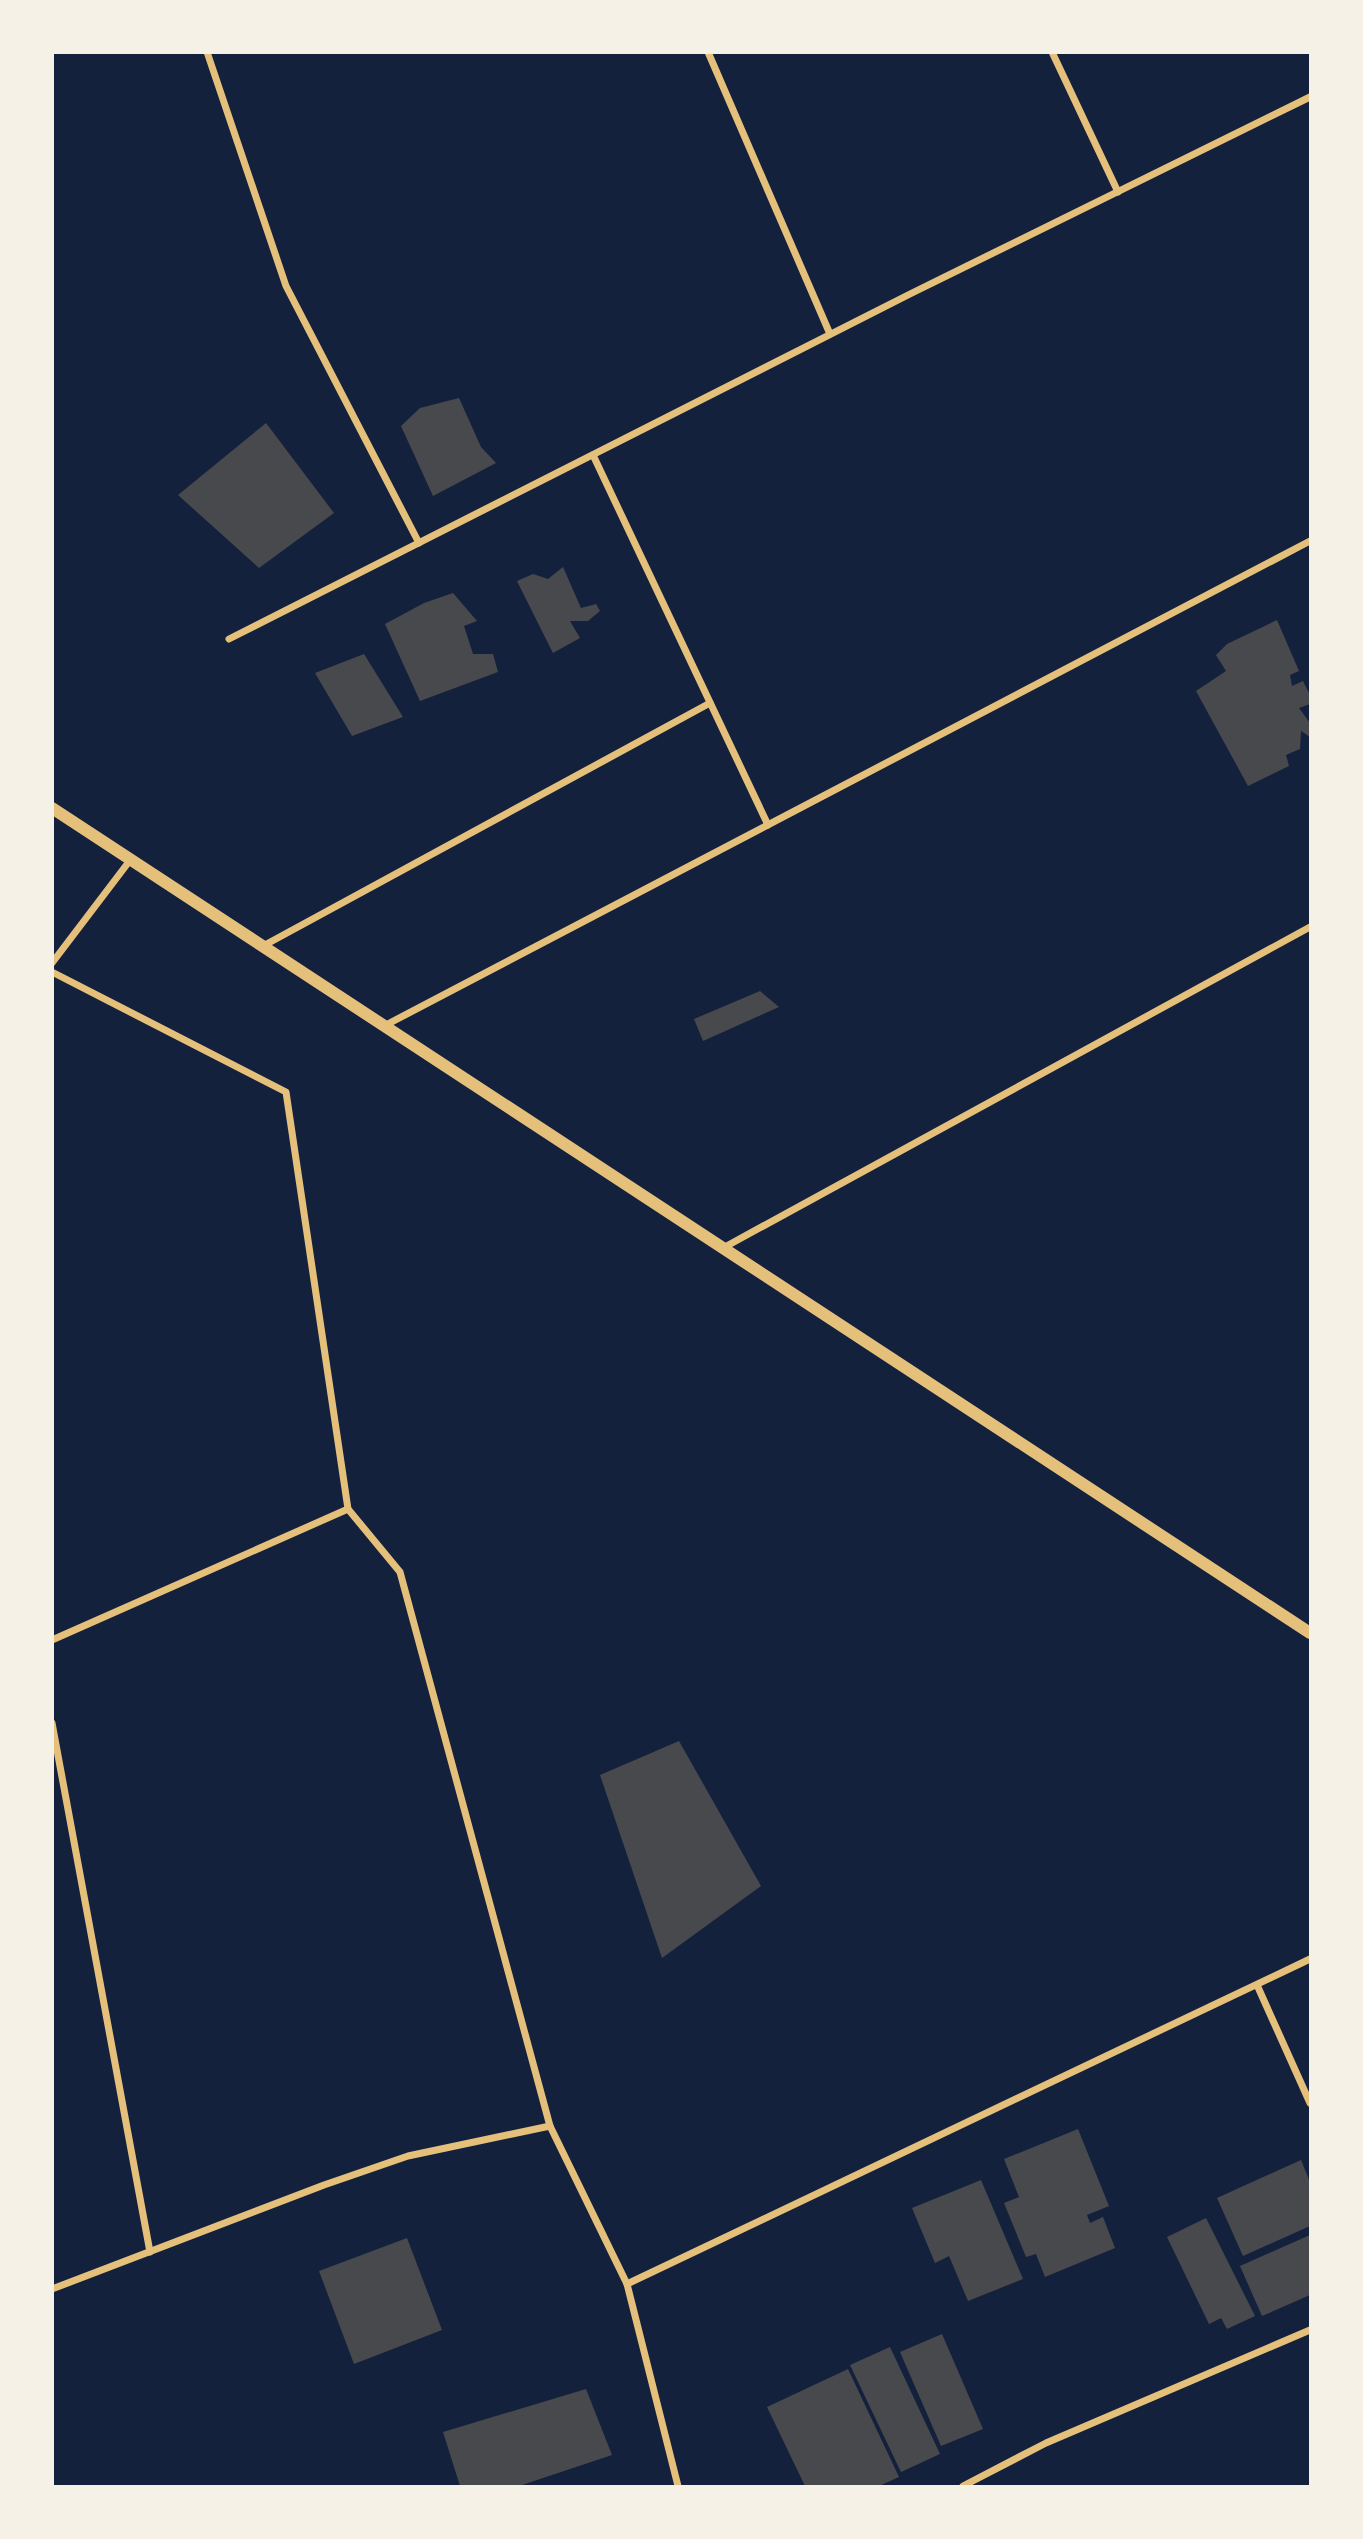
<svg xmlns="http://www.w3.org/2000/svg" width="1363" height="2539" font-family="Quicksand,sans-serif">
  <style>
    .building { fill: #48494c }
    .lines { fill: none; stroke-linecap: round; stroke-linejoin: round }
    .minor { stroke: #e5c07b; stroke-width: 7 }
    .tertiary { stroke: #e5c07b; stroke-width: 12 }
  </style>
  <rect width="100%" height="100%" fill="#14213d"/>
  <g class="building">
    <polygon points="459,398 481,447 496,463 433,496 401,426 420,408"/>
    <polygon points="266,423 334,513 259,568 178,495"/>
    <polygon points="563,567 581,608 596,604 600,611 588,621 570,621 580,638 553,653 517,581 533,574 548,579"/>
    <polygon points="453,593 477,621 464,626 473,654 493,654 498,672 420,701 385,624 424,603"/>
    <polygon points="1277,620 1299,671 1290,675 1292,686 1303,681 1310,695 1310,704 1299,708 1310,723 1310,737 1301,731 1300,749 1286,755 1289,766 1248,786 1196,691 1226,671 1216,655 1227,644"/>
    <polygon points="364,654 403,717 352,736 315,673"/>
    <polygon points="760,991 779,1007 703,1041 694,1019"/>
    <polygon points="679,1741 761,1886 662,1958 600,1775"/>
    <polygon points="1078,2129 1109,2206 1087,2215 1090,2223 1103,2217 1115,2248 1045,2277 1036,2254 1026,2257 1004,2203 1019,2197 1004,2159"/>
    <polygon points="1301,2160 1310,2182 1310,2226 1243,2256 1217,2198"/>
    <polygon points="981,2180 1023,2279 968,2301 949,2256 935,2263 912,2208"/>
    <polygon points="1206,2218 1255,2316 1227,2329 1221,2318 1209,2324 1167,2237"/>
    <polygon points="1310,2235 1310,2295 1262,2316 1240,2266"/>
    <polygon points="407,2238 442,2330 354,2364 319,2271"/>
    <polygon points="942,2334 983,2429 941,2446 900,2352"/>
    <polygon points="890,2347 940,2454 901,2472 850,2365"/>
    <polygon points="848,2369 899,2477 879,2486 805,2486 767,2407"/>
    <polygon points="586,2389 612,2455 519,2486 460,2486 443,2432"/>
  </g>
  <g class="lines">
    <g class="minor">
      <polyline points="207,52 286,286 419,543"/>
      <polyline points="708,52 830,334"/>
      <polyline points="1052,52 1118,192"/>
      <polyline points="593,455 768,825"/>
      <polyline points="229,639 910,294 1310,97"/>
      <polyline points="263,946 710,703"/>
      <polyline points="52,963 131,859"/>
      <polyline points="52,972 286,1092 348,1509 400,1572 550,2126"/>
      <polyline points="384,1026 1310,541"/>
      <polyline points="723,1248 1310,927"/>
      <polyline points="52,1640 348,1509"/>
      <polyline points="52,1723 150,2252"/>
      <polyline points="1257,1985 1310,2103"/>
      <polyline points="627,2284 1310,1959"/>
      <polyline points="52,2289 324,2185 408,2156 550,2126 627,2284 678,2486"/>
      <polyline points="963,2486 1046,2443 1310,2330"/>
    </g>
    <polyline class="tertiary" points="52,808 1310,1633"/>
  </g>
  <rect width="1363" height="2539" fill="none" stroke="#f6f1e7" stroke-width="108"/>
</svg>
